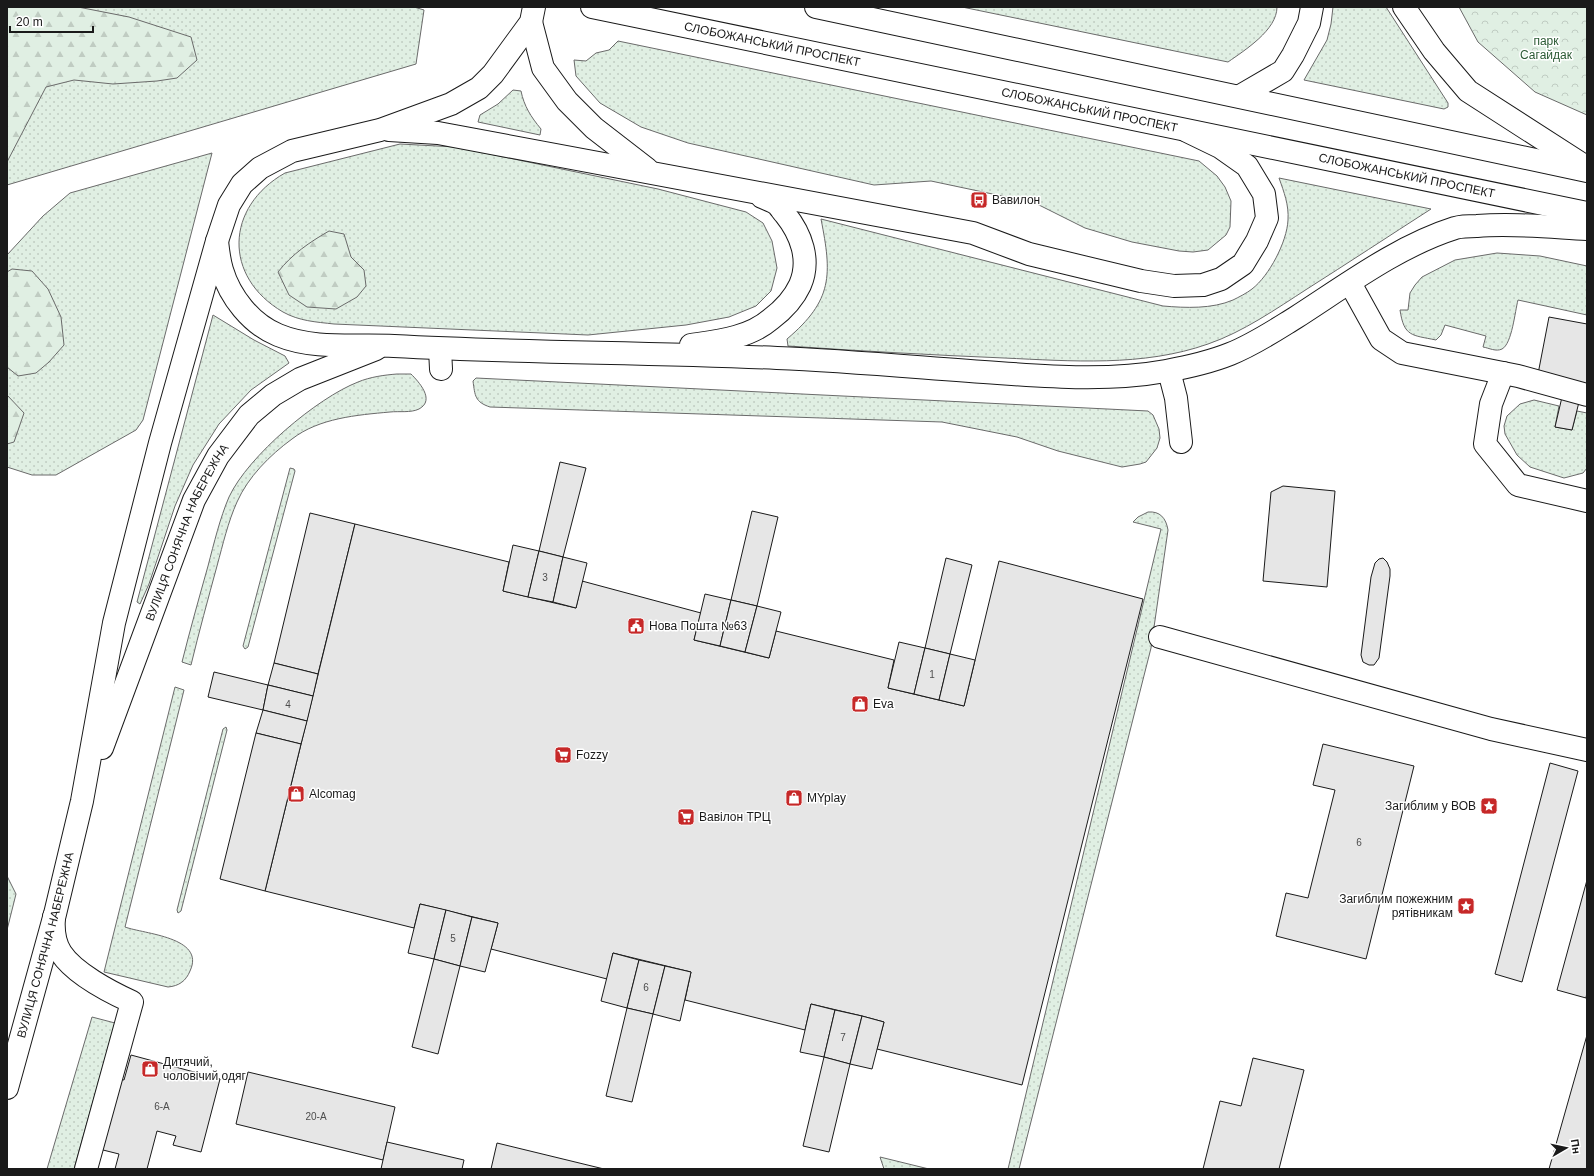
<svg xmlns="http://www.w3.org/2000/svg" width="1594" height="1176" font-family="Arial,sans-serif">
  <style>
    .grass { fill: url(#grass-dots); stroke: #6a6a6a }
    .forest { fill: url(#forest-firs); stroke: #6a6a6a }
    .park { fill: url(#park-crowns); stroke: #6a6a6a }
    .building { fill: #e6e6e6; stroke: #1a1a1a }
    .lines { fill: none; stroke-linecap: round; stroke-linejoin: round }
    .minor-casing { stroke: #1a1a1a; stroke-width: 24 }
    .major-casing { stroke: #1a1a1a; stroke-width: 24 }
    .minor { stroke: #fff; stroke-width: 22 }
    .major { stroke: #fff; stroke-width: 22 }
    .labels { text-anchor: middle; dominant-baseline: central; stroke-width: 3; stroke-linejoin: round; paint-order: stroke }
    .number-label { font-size: 10px; fill: #4d4d4d }
    .park-label { font-size: 12px; fill: #2b5a34; stroke: #fff }
    .street-label { font-size: 12px; fill: #1a1a1a; stroke: #fff }
    .poi-label { font-size: 12px; fill: #1a1a1a; stroke: #fff; text-anchor: start }
  </style>
  <defs>
    <pattern id="grass-dots" width="8" height="8" patternUnits="userSpaceOnUse"><rect width="8" height="8" fill="#e0efe3"/><path d="M2 2h.1M6 6h.1" fill="none" stroke="#c0ccc2" stroke-width="1.8" stroke-linecap="round"/></pattern>
    <pattern id="forest-firs" width="22" height="20" patternUnits="userSpaceOnUse"><rect width="22" height="20" fill="#e0efe3"/><path d="M5 1l3.5 6h-7zM16 11l3.5 6h-7z" fill="#c0ccc2"/></pattern>
    <pattern id="park-crowns" width="20" height="18" patternUnits="userSpaceOnUse"><rect width="20" height="18" fill="#e0efe3"/><path d="M2 6a3 3 0 1 1 6 0M12 15a3 3 0 1 1 6 0" fill="none" stroke="#c0ccc2"/></pattern>
  </defs>
  <rect width="100%" height="100%" fill="#fff"/>
  <g class="grass">
    <polygon points="7,7 414,7 424,10 416,64 7,185"/>
    <path d="M 962,7 L 1277,7 C 1277,30 1245,50 1228,62 Z"/>
    <polygon points="1333,7 1386,7 1448,103 1448,107 1444,109 1304,80 1327,40 1331,24"/>
    <polygon points="618,41 1199,161 1217,176 1225,187 1231,201 1230,227 1226,235 1208,250 1193,252 1179,251 1132,242 1085,228 1035,203 931,181 874,185 688,143 641,127 600,103 576,76 574,60 586,61 596,53 609,50"/>
    <path d="M 513,90 L 521,91 C 524,106 531,117 541,129 L 540,135 L 478,122 L 480,115 L 498,104 Z"/>
    <path d="M 400,144 L 456,147 L 658,189 L 746,212 L 763,223 L 772,241 L 777,268 L 771,291 L 756,306 L 729,317 L 686,325 L 588,335 L 334,324 C 316,322 299,321 283,312 C 223,277 225,207 285,173 Z"/>
    <polygon points="212,153 143,420 136,430 56,475 32,475 7,467 7,255 43,216 70,193"/>
    <path d="M 1279,178 L 1431,209 C 1389,236 1348,263 1307,289 C 1276,309 1243,332 1208,344 C 1143,367 1071,361 1004,358 C 932,355 860,351 788,346 L 787,339 C 833,300 832,275 821,219 L 1163,306 C 1186,308 1212,309 1233,300 C 1239,297 1247,293 1252,289 C 1269,276 1287,242 1288,220 C 1289,205 1284,192 1279,178 Z"/>
    <path d="M 1497,253 L 1540,256 L 1587,266 L 1587,315 L 1518,300 C 1515,311 1512,344 1502,349 C 1496,352 1489,348 1483,347 L 1486,336 L 1445,325 L 1441,335 L 1436,340 C 1412,335 1404,337 1400,310 L 1408,310 L 1410,293 L 1415,285 L 1422,277 L 1455,260 Z"/>
    <polygon points="213,315 254,340 285,356 289,363 251,390 219,424 193,465 175,506 149,584 140,604 137,602"/>
    <path d="M 397,374 L 411,374 C 418,381 436,400 419,409 C 411,413 399,411 390,412 C 357,415 319,418 292,439 C 270,455 248,477 237,502 C 228,522 223,544 217,566 C 208,599 199,632 191,665 L 182,662 C 190,630 199,598 208,566 C 214,543 220,518 229,497 C 248,456 317,398 358,382 C 370,377 384,375 397,374 Z"/>
    <path d="M 476,378 L 1148,411 L 1153,415 L 1159,429 L 1160,438 L 1157,448 L 1146,462 L 1140,464 L 1122,467 L 1058,451 L 1017,437 L 942,422 L 490,407 C 475,402 475,396 473,381 Z"/>
    <polygon points="1534,400 1559,406 1555,427 1572,430 1577,411 1587,413 1587,468 1583,473 1564,478 1530,467 1517,455 1505,434 1504,426 1507,416 1520,404"/>
    <polygon points="290,468 294,469 295,471 248,647 245,649 243,646"/>
    <path d="M 1148,512 C 1160,511 1166,518 1168,530 L 1151,648 L 1019,1169 L 1008,1169 L 1161,529 L 1133,522 L 1138,517 Z"/>
    <path d="M 175,687 L 184,690 L 125,927 C 144,934 206,937 190,971 C 186,981 179,986 168,987 L 104,972 Z"/>
    <polygon points="226,727 227,730 181,911 178,913 177,910 223,729"/>
    <polygon points="7,876 16,894 7,930"/>
    <polygon points="92,1017 115,1023 74,1169 47,1169"/>
    <polygon points="880,1157 929,1169 884,1169"/>
  </g>
  <g class="forest">
    <polygon points="7,7 78,7 129,17 191,37 197,60 177,78 157,81 113,84 74,80 46,87 7,162"/>
    <path d="M 329,231 L 344,234 L 351,257 L 364,270 L 366,286 L 357,297 L 336,309 L 307,307 L 289,295 L 278,272 C 292,254 310,242 329,231 Z"/>
    <polygon points="12,269 32,271 48,289 61,317 64,345 49,362 36,373 18,376 7,367 7,272"/>
    <polygon points="7,395 24,413 14,442 7,444"/>
  </g>
  <polygon class="park" points="1459,7 1587,7 1587,115 1535,92 1478,42"/>
  <g class="building">
    <polygon points="1549,317 1587,324 1587,385 1538,374"/>
    <polygon points="1562,397 1579,402 1572,430 1555,427"/>
    <polygon points="560,462 586,468 563,557 539,551"/>
    <polygon points="1283,486 1335,491 1327,587 1263,581 1271,492"/>
    <polygon points="752,511 778,517 757,606 731,600"/>
    <polygon points="310,513 355,524 318,674 274,663"/>
    <polygon points="355,524 509,562 503,591 576,608 582,581 701,613 694,640 769,658 776,631 894,660 888,688 964,706 999,561 1143,599 1022,1085 877,1049 884,1022 862,1016 811,1004 805,1030 685,1000 691,972 613,953 607,979 491,949 498,923 420,904 414,928 265,891"/>
    <polygon points="513,545 539,551 528,597 503,591"/>
    <polygon points="539,551 563,557 553,602 528,597"/>
    <polygon points="563,557 587,563 576,608 553,602"/>
    <polygon points="946,558 972,565 950,654 925,648"/>
    <polygon points="1383,558 1387,562 1390,569 1390,576 1379,658 1374,665 1369,665 1363,662 1361,655 1371,577 1375,563 1379,559"/>
    <polygon points="705,594 731,600 720,646 694,640"/>
    <polygon points="731,600 757,606 745,652 720,646"/>
    <polygon points="757,606 781,612 769,658 745,652"/>
    <polygon points="899,642 925,648 914,694 888,688"/>
    <polygon points="925,648 950,654 939,700 914,694"/>
    <polygon points="950,654 975,660 964,706 939,700"/>
    <polygon points="274,663 318,674 313,696 268,685"/>
    <polygon points="214,672 268,685 263,710 208,697"/>
    <polygon points="268,685 313,696 307,721 263,710"/>
    <polygon points="263,710 307,721 301,744 256,733"/>
    <polygon points="256,733 301,744 265,891 220,879"/>
    <polygon points="1323,744 1414,766 1366,959 1276,936 1286,893 1308,898 1335,790 1313,785"/>
    <polygon points="1550,763 1578,771 1522,982 1495,974"/>
    <polygon points="1587,880 1587,992 1586,998 1557,990"/>
    <polygon points="420,904 446,910 434,959 408,953"/>
    <polygon points="446,910 472,917 460,966 434,959"/>
    <polygon points="472,917 498,923 485,972 460,966"/>
    <polygon points="613,953 639,960 627,1008 601,1001"/>
    <polygon points="434,959 460,966 438,1054 412,1047"/>
    <polygon points="639,960 665,966 653,1014 627,1008"/>
    <polygon points="665,966 691,972 680,1021 653,1014"/>
    <polygon points="811,1004 835,1010 824,1057 800,1052"/>
    <polygon points="627,1008 653,1014 632,1102 606,1096"/>
    <polygon points="835,1010 862,1016 850,1064 824,1057"/>
    <polygon points="862,1016 884,1022 872,1069 850,1064"/>
    <polygon points="1587,1035 1587,1169 1549,1169"/>
    <polygon points="131,1055 220,1079 201,1152 173,1145 176,1136 157,1131 147,1169 115,1169 119,1154 99,1149 118,1079 124,1080"/>
    <polygon points="824,1057 850,1064 829,1152 803,1146"/>
    <polygon points="1253,1058 1304,1070 1279,1169 1203,1169 1220,1101 1241,1106"/>
    <polygon points="248,1072 395,1107 383,1160 236,1124"/>
    <polygon points="387,1142 464,1160 462,1169 381,1169"/>
    <polygon points="497,1143 604,1169 491,1169"/>
  </g>
  <g class="lines">
    <g class="minor-casing">
      <g id="minor">
        <polyline points="1350,283 1381,339 1402,353 1518,376 1587,395"/>
        <polyline points="440,349 441,369"/>
        <polyline points="1169,371 1176,398 1181,442"/>
        <polyline points="1503,373 1491,404 1485,444 1518,485 1587,501"/>
        <polyline points="1160,637 1491,729 1587,750"/>
        <path d="M 54,917 C 53,929 54,942 61,953 C 74,973 110,992 132,1002 L 86,1169"/>
      </g>
    </g>
    <g class="major-casing">
      <g id="major">
        <path id="s1" d="M 592,7 L 1587,213"/>
        <polyline points="816,7 1587,171"/>
        <polyline points="1404,7 1434,51 1468,91 1583,165"/>
        <polyline points="531,22 543,68 567,101 594,128 647,169"/>
        <polyline points="1240,96 1283,71 1293,55 1309,23 1312,7"/>
        <polyline points="389,130 438,133 973,233 1029,254 1141,281 1174,286 1203,285 1221,279 1243,264 1257,241 1267,218 1264,194 1247,166 1220,147 1187,131"/>
        <path d="M 217,241 C 218,250 219,260 222,270 C 230,297 251,324 278,335 C 314,350 355,344 394,346 C 522,353 649,352 777,358 C 851,361 924,368 998,373 C 1053,377 1111,381 1166,371 C 1188,367 1210,362 1230,354 C 1253,345 1274,331 1295,318 C 1345,286 1398,246 1455,228 C 1462,226 1469,226 1477,226 C 1513,223 1550,227 1587,229"/>
        <path d="M 691,345 C 718,341 749,338 771,319 C 783,310 794,298 800,285 C 811,260 801,234 785,214 C 782,211 779,205 775,203 C 771,200 766,199 762,197"/>
        <path id="s2" d="M 102,748 L 194,500 L 218,456 L 249,415 L 273,395 L 300,379 L 376,349"/>
        <path id="s3" d="M 7,1088 L 55,914 L 82,801 L 114,623 L 160,443 L 217,241 L 229,205 L 242,184 L 260,168 L 292,151 L 380,130 L 451,104 L 479,88 L 493,74 L 531,22 L 534,7"/>
      </g>
    </g>
    <use href="#minor" class="minor"/>
    <use href="#major" class="major"/>
  </g>
  <defs>
    <g id="bus-square" transform="scale(0.9)"><rect x="-9" y="-9" width="18" height="18" rx="4" fill="#c62828" stroke="#fff"/><path d="M-5-6H5V4H4V6H2V4H-2V6H-4V4H-5ZM-3.5-4V0h7V-4ZM-3.5 1.2v1.5H-2V1.2ZM2 1.2v1.5H3.5V1.2Z" fill="#fff"/></g>
    <g id="civic-square" transform="scale(0.9)"><rect x="-9" y="-9" width="18" height="18" rx="4" fill="#c62828" stroke="#fff"/><path d="M-.6-6.5H3V-4.5H.6V-3L4-1V1h2V6H-6V1h2V-1L-.6-3ZM-1.2 2.5V6h2.4V2.5Z" fill="#fff"/></g>
    <g id="shop-square" transform="scale(0.9)"><rect x="-9" y="-9" width="18" height="18" rx="4" fill="#c62828" stroke="#fff"/><path d="M-5-2.5h2.3a2.7 3.5 0 0 1 5.4 0H5L5.5 6h-11ZM-1.5-2.5h3a1.5 2.3 0 0 0-3 0Z" fill="#fff"/></g>
    <g id="supermarket-square" transform="scale(0.9)"><rect x="-9" y="-9" width="18" height="18" rx="4" fill="#c62828" stroke="#fff"/><path d="M-6-5.5h2.5l.6 2H6L4.5 2H-2.5L-4.4-4H-6ZM-1.5 3.2a1.3 1.3 0 1 0 .1 0ZM3 3.2a1.3 1.3 0 1 0 .1 0Z" fill="#fff"/></g>
    <g id="sight-square" transform="scale(0.9)"><rect x="-9" y="-9" width="18" height="18" rx="4" fill="#c62828" stroke="#fff"/><path d="M0-6L1.8-2.2L6-1.7L2.9 1.2L3.7 5.4L0 3.3L-3.7 5.4L-2.9 1.2L-6-1.7L-1.8-2.2Z" fill="#fff"/></g>
  </defs>
  <g fill-rule="evenodd">
    <use href="#bus-square" x="979" y="200"/>
    <use href="#civic-square" x="636" y="626"/>
    <use href="#shop-square" x="860" y="704"/>
    <use href="#supermarket-square" x="563" y="755"/>
    <use href="#shop-square" x="296" y="794"/>
    <use href="#shop-square" x="794" y="798"/>
    <use href="#sight-square" x="1489" y="806"/>
    <use href="#supermarket-square" x="686" y="817"/>
    <use href="#sight-square" x="1466" y="906"/>
    <use href="#shop-square" x="150" y="1069"/>
  </g>
  <g class="labels">
    <g class="number-label">
      <text x="545" y="577">3</text>
      <text x="932" y="674">1</text>
      <text x="288" y="704">4</text>
      <text x="1359" y="842">6</text>
      <text x="453" y="938">5</text>
      <text x="646" y="987">6</text>
      <text x="843" y="1037">7</text>
      <text x="162" y="1106">6-А</text>
      <text x="316" y="1116">20-А</text>
    </g>
    <g class="park-label">
      <text x="1546" y="41">парк<tspan x="1546" dy="14">Сагайдак</tspan></text>
    </g>
    <g class="street-label">
      <text stroke="none"><textPath href="#s1" startOffset="184">СЛОБОЖАНСЬКИЙ ПРОСПЕКТ</textPath></text>
      <text stroke="none"><textPath href="#s1" startOffset="508">СЛОБОЖАНСЬКИЙ ПРОСПЕКТ</textPath></text>
      <text stroke="none"><textPath href="#s1" startOffset="832">СЛОБОЖАНСЬКИЙ ПРОСПЕКТ</textPath></text>
      <text stroke="none"><textPath href="#s2" startOffset="232">ВУЛИЦЯ СОНЯЧНА НАБЕРЕЖНА</textPath></text>
      <text stroke="none"><textPath href="#s3" startOffset="148">ВУЛИЦЯ СОНЯЧНА НАБЕРЕЖНА</textPath></text>
    </g>
    <g class="poi-label">
      <text x="992" y="200">Вавилон</text>
      <text x="649" y="626">Нова Пошта №63</text>
      <text x="873" y="704">Eva</text>
      <text x="576" y="755">Fozzy</text>
      <text x="309" y="794">Alcomag</text>
      <text x="807" y="798">MYplay</text>
      <text x="1476" y="806" text-anchor="end">Загиблим у ВОВ</text>
      <text x="699" y="817">Вавілон ТРЦ</text>
      <text x="1453" y="899" text-anchor="end">Загиблим пожежним<tspan x="1453" dy="14">рятiвникам</tspan></text>
      <text x="163" y="1062">Дитячий,<tspan x="163" dy="14">чоловічий одяг</tspan></text>
    </g>
  </g>
  <rect width="1594" height="1176" fill="none" stroke="#1a1a1a" stroke-width="16"/>
  <g transform="translate(1566 1148) rotate(81)" stroke="#ffffff" stroke-width="3" paint-order="stroke">
  <path d="M0-3L7 15L0 10L-7 15Z" fill="#1a1a1a"/>
  <text y="-6" font-size="11" font-weight="bold" text-anchor="middle" fill="#1a1a1a">Пн</text>
  </g>
  <path d="M10 26v6h83v-6" fill="none" stroke="#1a1a1a" stroke-width="2"/>
  <text x="16" y="26" font-size="12" fill="#1a1a1a" stroke="#ffffff" stroke-width="3" paint-order="stroke">20 m</text>
</svg>
